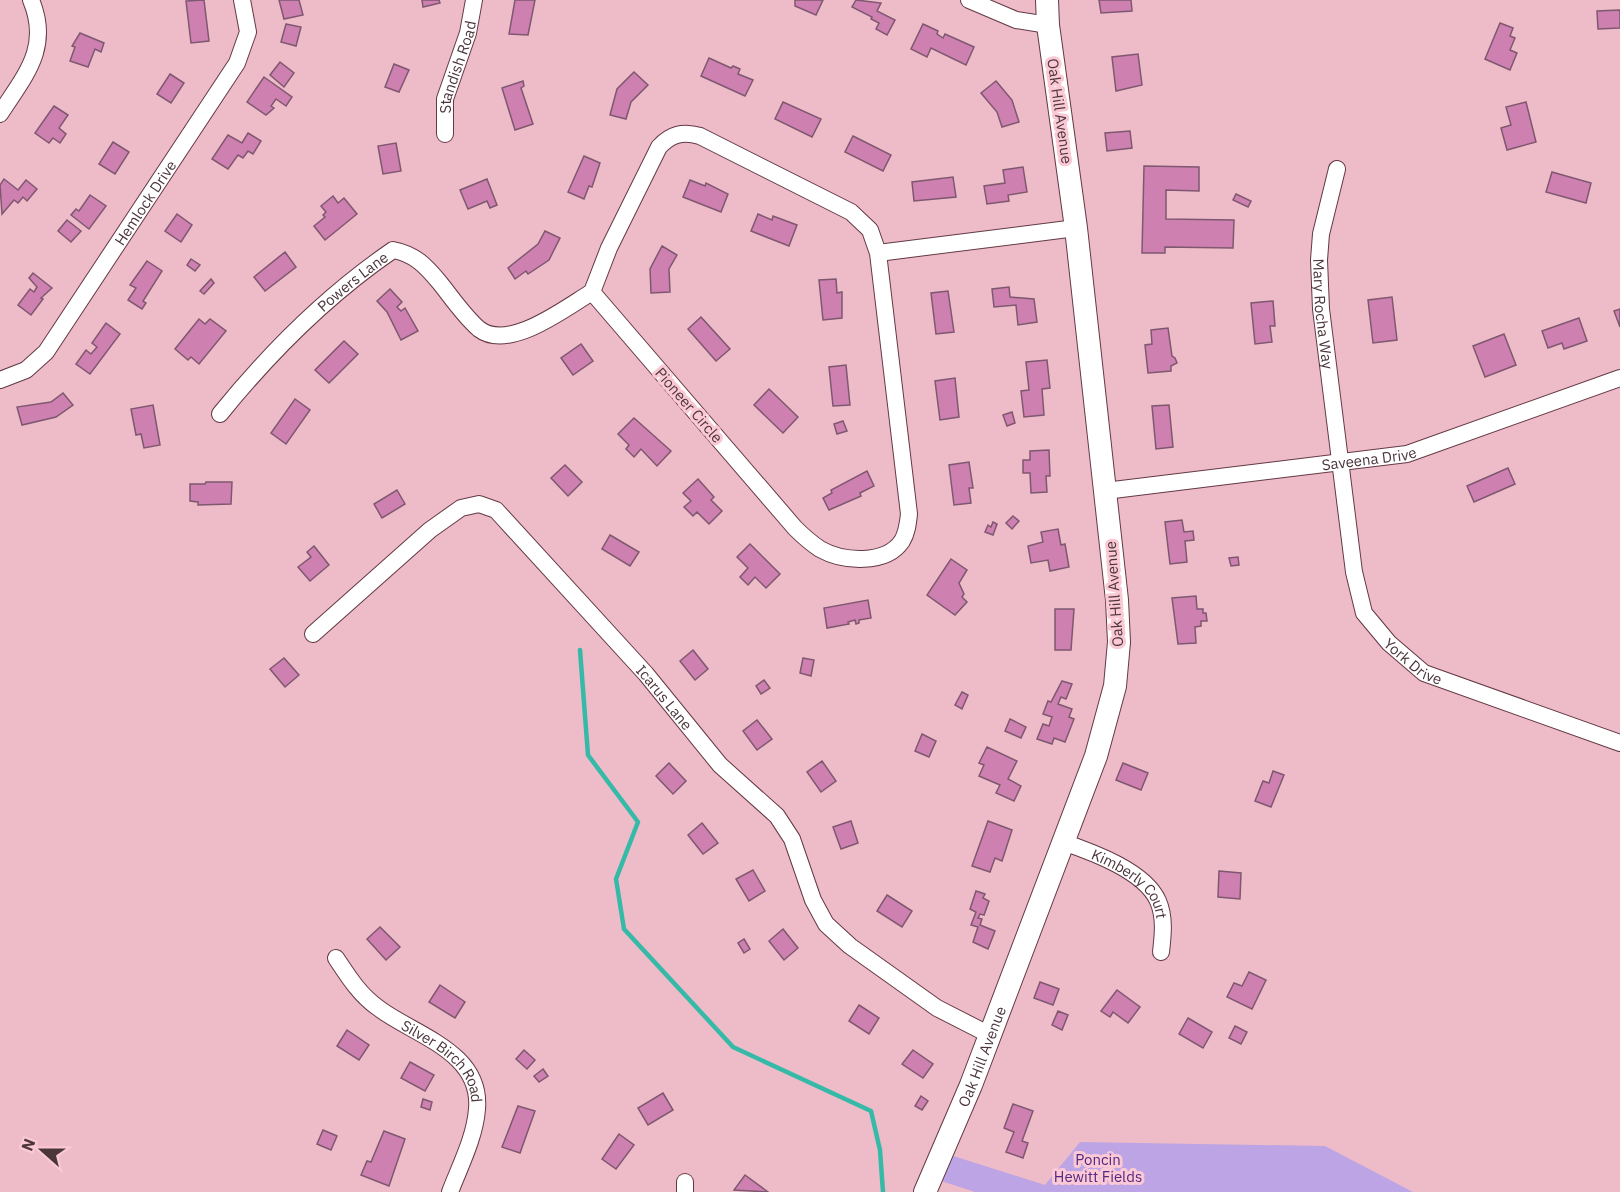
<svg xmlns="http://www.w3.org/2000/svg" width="1620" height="1192" font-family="'IBM Plex Sans',sans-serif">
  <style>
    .green { fill: #bda4e4 }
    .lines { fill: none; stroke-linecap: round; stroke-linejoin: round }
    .stream { stroke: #35baa8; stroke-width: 4.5 }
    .building { fill: #ce80b1; stroke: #7e586f; stroke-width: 1.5 }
    .minor-casing { stroke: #633945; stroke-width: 18 }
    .secondary-casing { stroke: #633945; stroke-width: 24 }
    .minor { stroke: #fff; stroke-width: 16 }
    .secondary { stroke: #fff; stroke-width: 22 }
    .labels { text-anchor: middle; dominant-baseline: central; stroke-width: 6; stroke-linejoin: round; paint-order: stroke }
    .street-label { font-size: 15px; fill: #4b363c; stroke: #fbc8d5 }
    .park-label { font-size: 15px; fill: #532882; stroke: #fbc8d5 }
  </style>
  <rect width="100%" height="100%" fill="#eebbc8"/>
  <polygon class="green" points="1080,1142 1325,1146 1413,1192 975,1192 932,1178 944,1153 1045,1185"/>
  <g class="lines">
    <polyline class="stream" points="580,650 588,755 638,822 616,879 624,929 733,1047 871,1111 880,1150 883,1192"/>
  </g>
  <g class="building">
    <polygon points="204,0 209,41 191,43 186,1"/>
    <polygon points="279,0 299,0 303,15 284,19"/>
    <polygon points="422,0 439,0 440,3 423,7"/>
    <polygon points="515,0 535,0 528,35 509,34"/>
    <polygon points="795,0 823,0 816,15 795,6"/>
    <polygon points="856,0 881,3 877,11 895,20 887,35 876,29 879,23 871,19 872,17 852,7"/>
    <polygon points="1099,0 1131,0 1132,11 1101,13"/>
    <polygon points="1620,10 1620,28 1598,29 1597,11"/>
    <polygon points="1500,23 1513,28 1510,36 1515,38 1510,50 1517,53 1510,70 1485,59"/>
    <polygon points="286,24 301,27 296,46 281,42"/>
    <polygon points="923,24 938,31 937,34 943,38 945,34 974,47 966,65 931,48 927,57 911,49"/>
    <polygon points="80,33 104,43 101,52 95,49 88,67 70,61 75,47 72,46"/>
    <polygon points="1138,54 1142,85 1116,91 1112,57"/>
    <polygon points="709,58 731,68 733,66 740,69 738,74 753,80 745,96 701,76"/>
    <polygon points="280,62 294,73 284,87 270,75"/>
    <polygon points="394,64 409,70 399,92 385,87"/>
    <polygon points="634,72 648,85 631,102 626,119 610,115 617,89"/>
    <polygon points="170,74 184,83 171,103 157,94"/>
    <polygon points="264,77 292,97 286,106 276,99 271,106 274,108 266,115 247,102"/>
    <polygon points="523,81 524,86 521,88 533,124 515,130 502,88"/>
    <polygon points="996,81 1012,100 1019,122 1002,127 997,112 981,93"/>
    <polygon points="783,102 821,119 812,137 775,119"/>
    <polygon points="1526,102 1536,142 1507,150 1501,128 1511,125 1506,107"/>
    <polygon points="54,106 68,115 59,128 66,134 60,143 53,138 49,143 35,133"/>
    <polygon points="1130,131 1132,148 1107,151 1105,133"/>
    <polygon points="248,133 261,141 253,154 248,151 243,158 238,155 228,169 212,159 228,135 242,143"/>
    <polygon points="853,136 891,155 883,171 845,152"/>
    <polygon points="113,142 129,152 115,174 99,164"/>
    <polygon points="396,143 401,171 383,174 378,146"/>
    <polygon points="584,156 600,163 592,187 589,186 584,199 568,192"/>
    <polygon points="1144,166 1199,167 1199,191 1166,190 1166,219 1234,220 1233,248 1165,247 1165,253 1142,253"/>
    <polygon points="1023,167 1027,192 1008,195 1009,201 987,204 984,186 1005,183 1003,170"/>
    <polygon points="1552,172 1591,183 1586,203 1546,192"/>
    <polygon points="953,177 956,197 914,201 912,182"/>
    <polygon points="4,179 18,190 26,180 37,189 27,201 23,197 18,203 14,200 2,214 0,185"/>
    <polygon points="487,179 497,205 490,208 487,201 468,209 460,190"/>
    <polygon points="690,180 705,186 706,183 728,194 721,212 683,197"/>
    <polygon points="1236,194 1251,201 1248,207 1233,200"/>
    <polygon points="90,195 106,206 89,229 71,215 76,209 79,211"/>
    <polygon points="333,196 338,203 344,198 357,214 325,240 314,226 325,217 323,215 326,212 321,206"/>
    <polygon points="177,214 192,225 181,242 165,231"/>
    <polygon points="758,214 772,220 773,216 797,225 789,246 751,231"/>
    <polygon points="67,220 81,231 71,242 58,231"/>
    <polygon points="545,231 560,238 549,260 528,274 526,271 515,279 508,268 538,244"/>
    <polygon points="662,246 677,255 669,269 670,292 651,293 650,269"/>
    <polygon points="285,252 296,267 265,291 254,277"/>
    <polygon points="191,259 200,265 195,271 187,265"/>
    <polygon points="147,261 162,271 143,301 146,303 142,309 128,300 136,288 130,285"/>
    <polygon points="33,273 52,288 41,298 43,299 31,315 18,305 30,289 34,292 37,287 29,278"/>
    <polygon points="211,279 214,283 204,294 200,291"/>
    <polygon points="836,279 837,293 842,292 842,318 823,320 819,280"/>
    <polygon points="1009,287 1010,297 1034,299 1037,322 1018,325 1016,305 994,307 992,289"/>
    <polygon points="390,289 402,302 397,307 401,311 405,308 418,331 401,340 387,312 377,301"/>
    <polygon points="948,291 954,332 936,334 931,293"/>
    <polygon points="1392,297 1397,340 1373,343 1368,300"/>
    <polygon points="1273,301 1275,326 1270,326 1272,342 1255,344 1251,303"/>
    <polygon points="1620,309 1620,327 1614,311"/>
    <polygon points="701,317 730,349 716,361 688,329"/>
    <polygon points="1579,318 1587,341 1564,349 1562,343 1548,348 1542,331"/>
    <polygon points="199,319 205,324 210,319 226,331 199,364 191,357 188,360 175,349"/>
    <polygon points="106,323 120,334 90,374 76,364 86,350 91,354 97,347 92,343"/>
    <polygon points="1168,328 1172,356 1175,358 1177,363 1171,366 1171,371 1148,373 1145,345 1152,344 1151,330"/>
    <polygon points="1504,334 1516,365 1485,377 1473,346"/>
    <polygon points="344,341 358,354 329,383 315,370"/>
    <polygon points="581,344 593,361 573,375 561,358"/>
    <polygon points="1047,360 1050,388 1042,389 1044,415 1024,417 1021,391 1029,390 1026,362"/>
    <polygon points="846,365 850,405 833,406 829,367"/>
    <polygon points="955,378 959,417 940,420 935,381"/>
    <polygon points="769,389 798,417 783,433 754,405"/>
    <polygon points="63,393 73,405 56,417 22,425 17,407 51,402"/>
    <polygon points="295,399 310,410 286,444 271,433"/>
    <polygon points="153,405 160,445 144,448 141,434 136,435 131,409"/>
    <polygon points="1169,405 1173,447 1156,449 1152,406"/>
    <polygon points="1012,412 1015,423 1007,426 1003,415"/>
    <polygon points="634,418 671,451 657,466 641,449 634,457 626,449 629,445 618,434"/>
    <polygon points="843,421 847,431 837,434 834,424"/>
    <polygon points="1049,450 1050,476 1046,476 1047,492 1031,493 1030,473 1023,473 1023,460 1030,460 1030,451"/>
    <polygon points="969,462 973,488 969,488 971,503 954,505 949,465"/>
    <polygon points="565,465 582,482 568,496 551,478"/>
    <polygon points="1508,468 1515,484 1474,502 1467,486"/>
    <polygon points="867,471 874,486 860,493 861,496 829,510 823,498 832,493 831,490"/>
    <polygon points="698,479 714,497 711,500 722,511 709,524 697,512 693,516 684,507 691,501 683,493"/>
    <polygon points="206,482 232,482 231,504 198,505 198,502 190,501 190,484 205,484"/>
    <polygon points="397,490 405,504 382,518 374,504"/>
    <polygon points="1013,516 1019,521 1012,529 1006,523"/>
    <polygon points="1182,520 1184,532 1193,531 1194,540 1185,541 1187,562 1170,564 1165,522"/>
    <polygon points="993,522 997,524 993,535 985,532 988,525 991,527"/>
    <polygon points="1058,529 1061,545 1065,544 1069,567 1050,571 1048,560 1031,563 1028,546 1043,542 1041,532"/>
    <polygon points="610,535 639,552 630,566 602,549"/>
    <polygon points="750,544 780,574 766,588 755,577 748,585 740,577 748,568 737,557"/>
    <polygon points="314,546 329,565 310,581 298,567 311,557 307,552"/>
    <polygon points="1238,557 1239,565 1231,566 1229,558"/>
    <polygon points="951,559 967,570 959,583 964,594 962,597 967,602 955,615 927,595"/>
    <polygon points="1196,596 1197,609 1203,609 1203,613 1206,613 1207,621 1201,621 1201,626 1195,627 1196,643 1178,644 1172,598"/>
    <polygon points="868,600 871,618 859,620 859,623 856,624 855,620 848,622 849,624 827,628 824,608"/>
    <polygon points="1055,609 1074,609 1071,650 1055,650"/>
    <polygon points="693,650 708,669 695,680 680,661"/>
    <polygon points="284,658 299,675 285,687 270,669"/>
    <polygon points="803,658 814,660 811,676 800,673"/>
    <polygon points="764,680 770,688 761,694 756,686"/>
    <polygon points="1062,681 1072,684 1066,699 1061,697 1058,704 1072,709 1069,717 1074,719 1065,742 1054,738 1052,744 1037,739 1043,724 1049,726 1052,717 1043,714 1048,701 1051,702"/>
    <polygon points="962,692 968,695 962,709 955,705"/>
    <polygon points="1010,719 1026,727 1021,738 1005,731"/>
    <polygon points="757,720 772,739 757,750 743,731"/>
    <polygon points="922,734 936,741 929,757 915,751"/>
    <polygon points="987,747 1017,761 1008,779 1021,786 1014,801 996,793 1000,785 979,776 984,765 979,763"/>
    <polygon points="822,761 836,781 821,792 807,772"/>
    <polygon points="669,763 686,781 673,794 656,776"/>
    <polygon points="1123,763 1148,773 1141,790 1116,780"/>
    <polygon points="1273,771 1284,775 1271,807 1255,801 1263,781 1269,783"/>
    <polygon points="851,821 858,843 841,849 833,827"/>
    <polygon points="988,821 1012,830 1002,861 995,858 990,872 972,866"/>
    <polygon points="702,823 718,843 703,854 688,835"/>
    <polygon points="753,870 765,891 749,901 736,879"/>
    <polygon points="1219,871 1241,873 1240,899 1218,897"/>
    <polygon points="976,891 985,894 983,898 989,901 984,915 980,914 978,918 982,919 980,925 995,931 988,949 973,942 978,927 971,925 976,912 970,909"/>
    <polygon points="887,895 912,911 902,927 877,911"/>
    <polygon points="380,927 400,947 386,960 367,939"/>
    <polygon points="783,929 798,948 784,960 769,941"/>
    <polygon points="744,939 750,949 744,953 738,943"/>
    <polygon points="1249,972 1266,980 1252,1009 1227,997 1234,983 1242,986"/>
    <polygon points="1040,982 1059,989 1053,1005 1034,998"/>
    <polygon points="440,985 465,1002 455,1018 429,1002"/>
    <polygon points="1117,990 1140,1007 1128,1023 1113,1012 1110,1017 1101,1011"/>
    <polygon points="859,1005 879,1018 869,1034 849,1021"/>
    <polygon points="1058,1011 1068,1015 1062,1030 1052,1025"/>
    <polygon points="1188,1018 1212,1032 1203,1048 1179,1034"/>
    <polygon points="1235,1026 1247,1032 1241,1044 1229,1038"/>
    <polygon points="347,1030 369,1045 359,1060 337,1046"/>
    <polygon points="524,1050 535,1060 527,1069 516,1059"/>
    <polygon points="913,1050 933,1064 923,1078 902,1064"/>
    <polygon points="410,1062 434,1075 425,1091 401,1078"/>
    <polygon points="543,1069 548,1076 539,1082 534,1076"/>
    <polygon points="663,1093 673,1110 648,1125 638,1108"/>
    <polygon points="921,1096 928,1101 922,1110 915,1106"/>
    <polygon points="423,1099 432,1102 430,1110 421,1107"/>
    <polygon points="1013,1104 1033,1111 1022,1141 1028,1143 1023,1158 1006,1152 1014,1132 1004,1128"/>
    <polygon points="518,1106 535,1111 520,1153 502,1147"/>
    <polygon points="323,1130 337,1136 331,1150 317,1144"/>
    <polygon points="384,1131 405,1139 389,1186 361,1175 367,1161 371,1162"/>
    <polygon points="619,1134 634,1145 616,1169 602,1159"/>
    <polygon points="745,1175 768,1192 734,1190"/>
  </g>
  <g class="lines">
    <g class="minor-casing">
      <g id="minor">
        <polyline points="969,0 1016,20 1048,25"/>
        <path d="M 0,114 C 25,75 51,48 31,0"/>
        <path id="s1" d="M 445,134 L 445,99 L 468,33 L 474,0"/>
        <path id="s2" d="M 1337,169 L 1321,234 L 1319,260 L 1321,309 L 1354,572 L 1364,613 L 1389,643 L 1424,673 L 1620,743"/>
        <path d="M 878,253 L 909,514 C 908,523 907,533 902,541 C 886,565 843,562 820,549 C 811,543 803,536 795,528 L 592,292 L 609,248 L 659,147 C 671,134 683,131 700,136 L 851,212 L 870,230 L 878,253 L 1076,228"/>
        <path id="s3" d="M 0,380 L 26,370 L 46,352 L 237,63 L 248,32 L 242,0"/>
        <path id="s4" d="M 220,414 C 271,351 326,296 393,250 C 415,254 426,266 440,283 C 452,298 464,316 479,329 C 509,352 565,308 592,292"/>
        <path id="s5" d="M 1105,491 L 1407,454 L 1620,378"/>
        <path id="s6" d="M 313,634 L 430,530 L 461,508 L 479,504 L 496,510 L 646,674 L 720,765 L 777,816 L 792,839 L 813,900 L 826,924 L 850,946 L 937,1008 L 990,1035"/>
        <path id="s7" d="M 1063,842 C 1092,852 1145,871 1158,901 C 1165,917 1163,935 1161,952"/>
        <path id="s8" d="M 336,958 C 348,976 359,994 377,1007 C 413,1035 482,1051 477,1109 C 475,1137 460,1166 450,1192"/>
        <polyline points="685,1182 685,1192"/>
      </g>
    </g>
    <g class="secondary-casing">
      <g id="secondary">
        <path id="s9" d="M 925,1192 L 971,1085 L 1096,756 L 1115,686 L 1119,642 L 1117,600 L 1076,228 L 1048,25 L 1047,0"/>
      </g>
    </g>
    <use href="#minor" class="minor"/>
    <use href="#secondary" class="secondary"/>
  </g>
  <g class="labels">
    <g class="street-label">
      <text stroke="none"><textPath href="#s1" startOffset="69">Standish Road</textPath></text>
      <text transform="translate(1060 111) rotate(82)">Oak Hill Avenue</text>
      <text stroke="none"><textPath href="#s3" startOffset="234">Hemlock Drive</textPath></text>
      <text stroke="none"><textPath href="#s4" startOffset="188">Powers Lane</textPath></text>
      <text stroke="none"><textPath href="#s2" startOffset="147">Mary Rocha Way</textPath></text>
      <text transform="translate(689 405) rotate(49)">Pioneer Circle</text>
      <text stroke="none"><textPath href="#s5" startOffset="266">Saveena Drive</textPath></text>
      <text transform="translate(1114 594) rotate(-94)">Oak Hill Avenue</text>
      <text stroke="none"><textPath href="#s2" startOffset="519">York Drive</textPath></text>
      <text stroke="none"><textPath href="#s6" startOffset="483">Icarus Lane</textPath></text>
      <text stroke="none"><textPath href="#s7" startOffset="82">Kimberly Court</textPath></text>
      <text stroke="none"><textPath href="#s9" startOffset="147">Oak Hill Avenue</textPath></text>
      <text stroke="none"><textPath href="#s8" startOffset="152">Silver Birch Road</textPath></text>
    </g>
    <g class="park-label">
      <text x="1098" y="1159">Poncin<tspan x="1098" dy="17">Hewitt Fields</tspan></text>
    </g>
  </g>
  <g transform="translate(42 1150) rotate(291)" stroke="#fbc8d5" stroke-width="4.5" paint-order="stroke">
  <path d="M0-4.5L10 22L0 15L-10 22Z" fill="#4b363c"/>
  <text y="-9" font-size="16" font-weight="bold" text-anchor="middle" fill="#4b363c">N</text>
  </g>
</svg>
